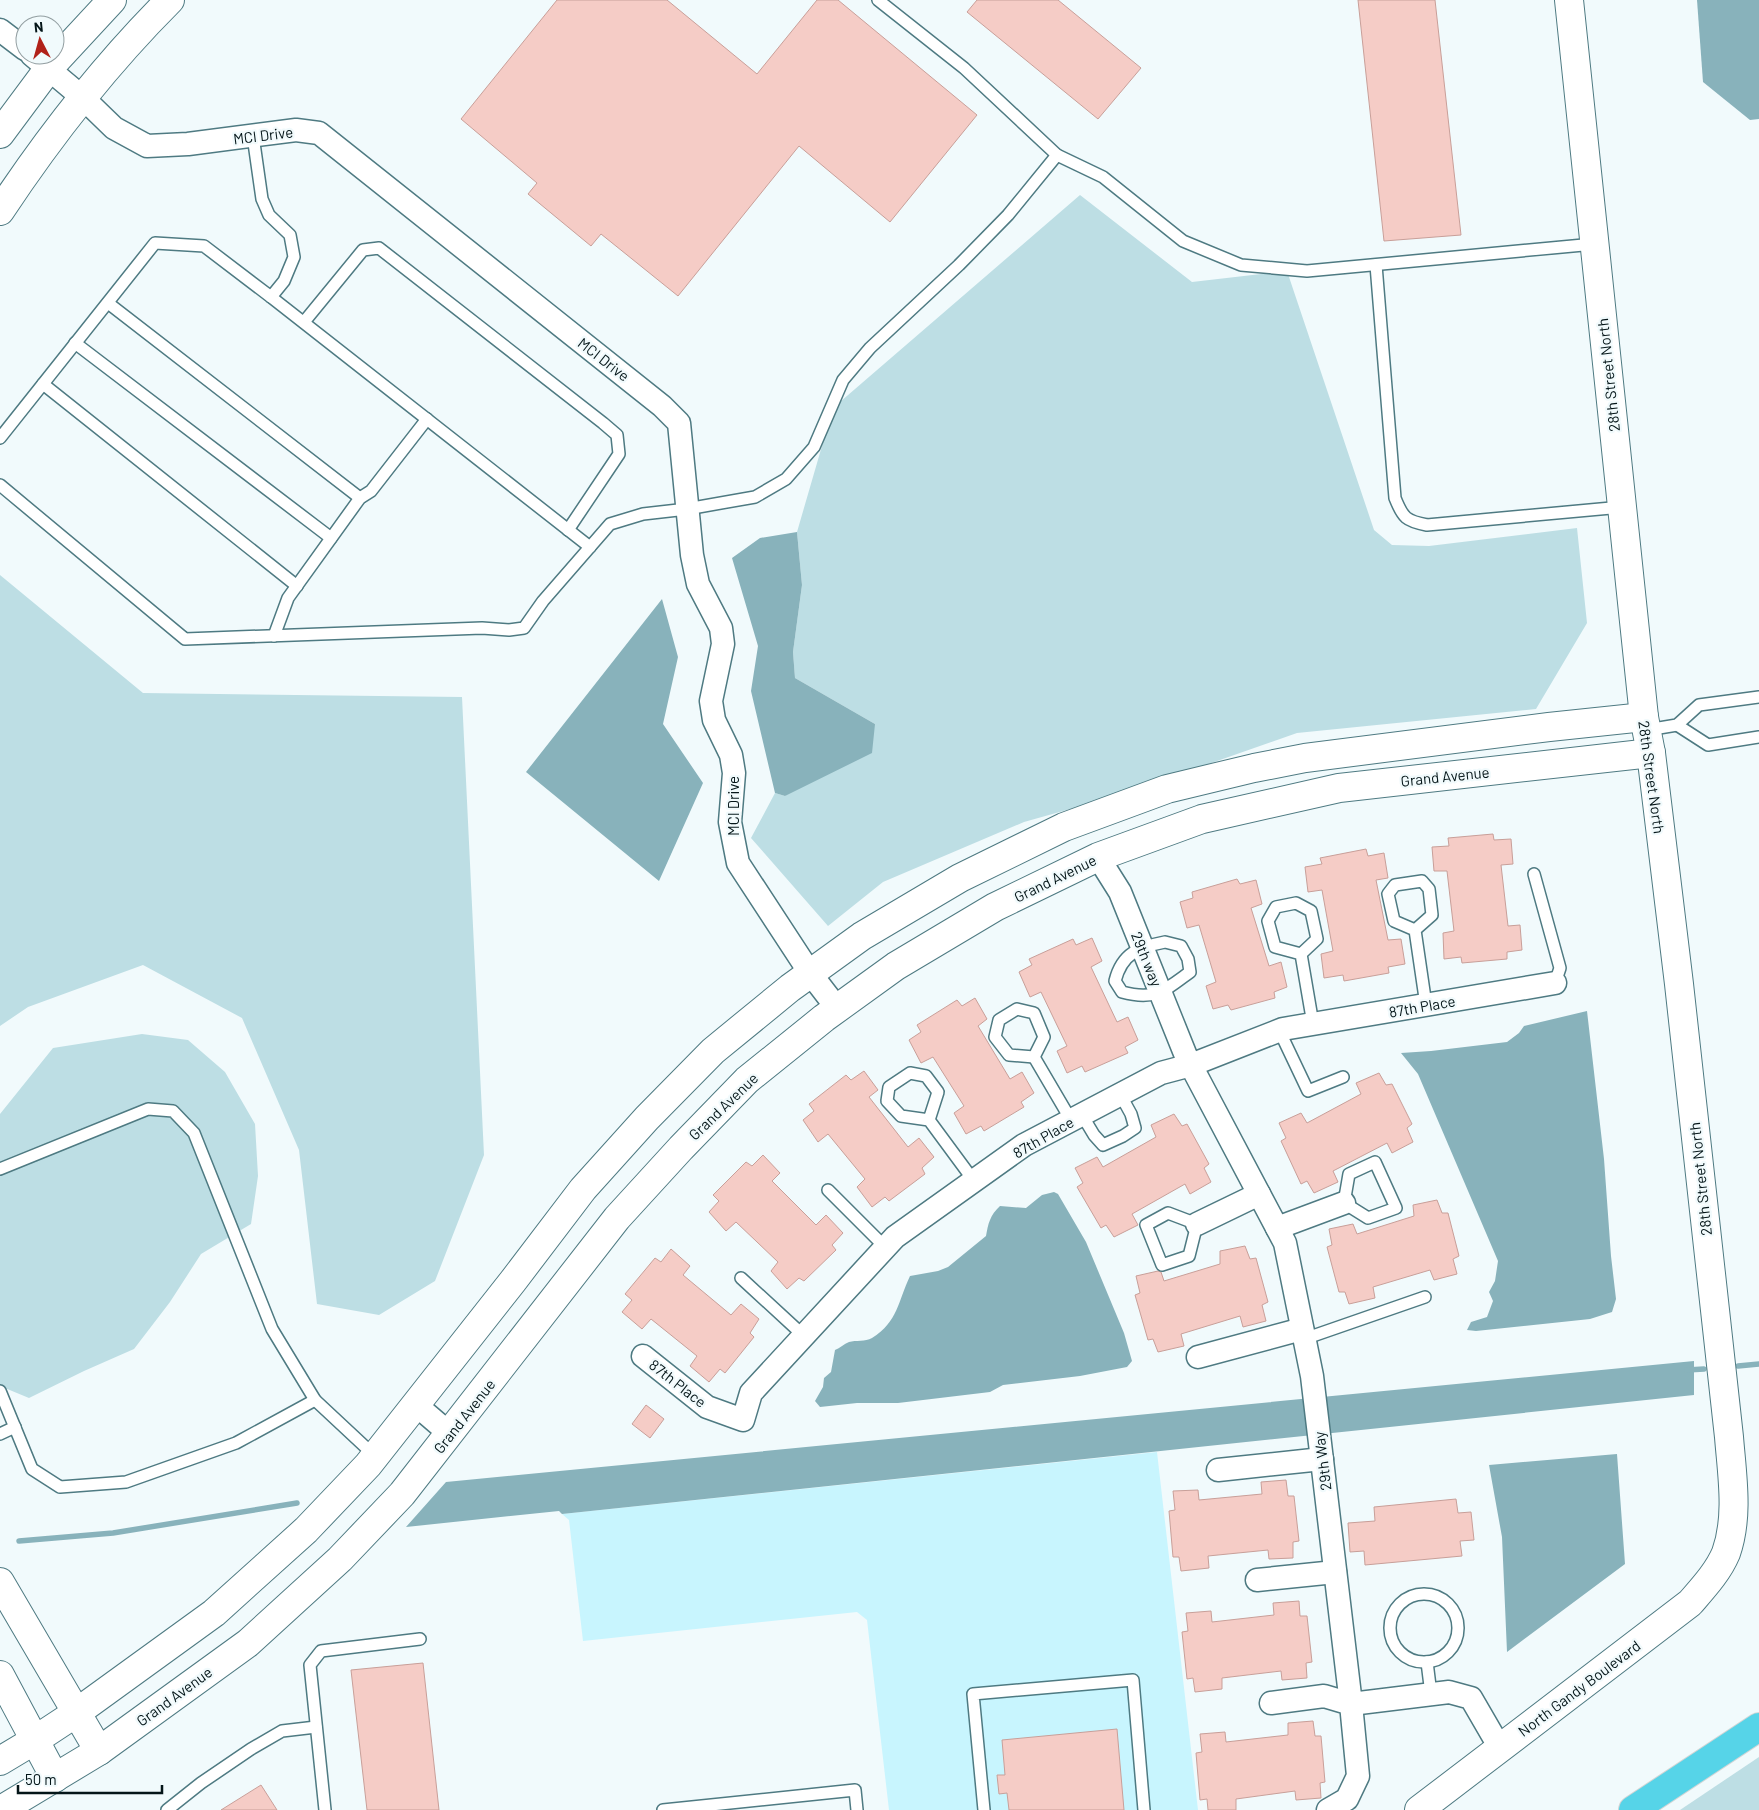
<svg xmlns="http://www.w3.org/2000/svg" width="1759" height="1810" font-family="Barlow,sans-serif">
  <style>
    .built { fill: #c8f5fe }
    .green { fill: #bddee4 }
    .water { fill: #88b2bb }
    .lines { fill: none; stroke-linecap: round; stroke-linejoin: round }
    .stream { stroke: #88b2bb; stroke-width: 5.5 }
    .building { fill: #f5ccc6; stroke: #c89f99 }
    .service-casing { stroke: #4e7a82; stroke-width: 14 }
    .minor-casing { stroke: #4e7a82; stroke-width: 25 }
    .tertiary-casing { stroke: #4e7a82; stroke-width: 30 }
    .trunk-casing { stroke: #d2d5d5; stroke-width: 30 }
    .service { stroke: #fff; stroke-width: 11 }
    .minor { stroke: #fff; stroke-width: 22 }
    .tertiary { stroke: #fff; stroke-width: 28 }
    .trunk { stroke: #56d4e8; stroke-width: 28 }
    .labels { text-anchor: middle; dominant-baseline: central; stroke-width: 4.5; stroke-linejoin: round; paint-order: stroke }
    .street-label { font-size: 15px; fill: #041518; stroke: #f1fafc }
  </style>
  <rect width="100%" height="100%" fill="#f1fafc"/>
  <polygon class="built" points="1157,1452 1198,1810 889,1810 867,1620 857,1612 583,1641 569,1520 562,1514"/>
  <g class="green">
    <polygon points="1080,195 1192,282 1287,271 1374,530 1392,545 1429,546 1577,528 1587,623 1536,709 1297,733 1120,795 1024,822 883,882 828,926 751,838 775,793 785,796 875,724 795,678 793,652 802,585 797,532 833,408"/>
    <polygon points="0,575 143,693 462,697 484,1155 435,1281 379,1315 317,1304 299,1150 242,1018 143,965 28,1007 0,1026"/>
    <polygon points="142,1034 188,1040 225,1072 255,1124 258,1176 251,1224 201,1254 170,1302 134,1349 84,1371 29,1398 0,1386 0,1114 53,1048"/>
    <polygon points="1759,1757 1759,1810 1680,1810"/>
  </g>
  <g class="water">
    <polygon points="1697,0 1759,0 1759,119 1750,120 1703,82"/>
    <polygon points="797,532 802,585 793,652 795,678 875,724 872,753 785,796 775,793 751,691 758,646 732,558 760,538"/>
    <polygon points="662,599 678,657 663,724 703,783 659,881 526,772"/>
    <polygon points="1587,1011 1604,1159 1611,1256 1616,1299 1612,1312 1590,1319 1476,1331 1467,1330 1471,1322 1487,1317 1493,1301 1489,1292 1495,1281 1498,1261 1418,1074 1401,1053 1431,1051 1507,1042 1519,1033 1524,1026"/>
    <path d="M 1054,1192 L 1058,1194 L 1086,1242 L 1124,1333 L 1132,1361 L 1127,1367 L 1080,1376 L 1003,1385 L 990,1392 L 898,1403 L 857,1403 L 820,1407 L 815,1401 L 823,1387 L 824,1378 L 831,1372 L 835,1350 C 840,1348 844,1344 849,1342 C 856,1340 865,1342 872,1338 C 898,1322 898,1301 910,1276 L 938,1271 L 948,1267 L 986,1236 C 988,1224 990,1215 1000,1206 L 1026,1208 L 1042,1195 Z"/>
    <polygon points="1694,1361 1694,1395 562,1514 559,1511 406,1527 446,1482"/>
    <polygon points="1617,1454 1625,1564 1507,1652 1502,1537 1489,1465"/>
  </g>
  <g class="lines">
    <g class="stream">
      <polyline points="1738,1366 1759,1364"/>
      <polyline points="1687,1370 1704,1369"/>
      <polyline points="19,1541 113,1533 297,1503"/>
    </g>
  </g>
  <g class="building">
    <polygon points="557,0 667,0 757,74 817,0 838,0 977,115 890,222 799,146 678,296 601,234 591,246 528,194 537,183 461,119"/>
    <polygon points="977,0 1058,0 1141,68 1098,119 967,12"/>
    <polygon points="1358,0 1435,0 1461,235 1384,241"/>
    <polygon points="1493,834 1494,840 1511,839 1513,864 1501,865 1508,926 1520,925 1522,950 1507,952 1507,959 1462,963 1461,957 1444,959 1443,933 1454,931 1447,871 1434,871 1432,847 1449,846 1448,838"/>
    <polygon points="1366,849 1368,856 1384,853 1388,878 1376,880 1388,940 1401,939 1405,964 1388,967 1389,973 1344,981 1343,975 1324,978 1321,954 1333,951 1322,890 1308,892 1305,867 1322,864 1320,858"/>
    <polygon points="1237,879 1240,884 1256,880 1262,904 1251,908 1269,966 1281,962 1287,987 1274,992 1275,998 1231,1010 1228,1005 1213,1009 1206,986 1216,982 1199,925 1187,928 1180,902 1193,898 1192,892"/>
    <polygon points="1092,938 1102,961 1091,967 1117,1022 1128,1017 1138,1040 1125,1047 1128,1053 1085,1072 1082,1066 1067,1073 1057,1051 1067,1046 1041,992 1030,997 1019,972 1032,965 1029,959 1073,939 1076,945"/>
    <polygon points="975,998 987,1019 978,1026 1010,1079 1022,1072 1034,1093 1021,1102 1024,1107 984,1131 981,1126 966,1134 954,1113 964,1106 933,1057 921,1063 909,1040 921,1032 917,1025 957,1000 962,1006"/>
    <polygon points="864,1071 878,1090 869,1097 908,1147 919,1138 934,1157 922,1168 925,1174 889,1201 885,1197 872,1207 857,1187 865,1179 828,1134 818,1142 803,1120 814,1111 809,1104 846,1075 851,1080"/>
    <polygon points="1379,1073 1386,1085 1392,1084 1412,1124 1407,1128 1413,1142 1392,1153 1387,1143 1333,1171 1338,1182 1314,1193 1307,1181 1301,1184 1281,1141 1286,1138 1279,1123 1301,1113 1307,1123 1361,1094 1356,1083"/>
    <polygon points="1174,1114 1182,1126 1187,1124 1209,1164 1204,1168 1211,1182 1190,1194 1185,1184 1132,1214 1138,1225 1114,1237 1106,1225 1101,1228 1077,1187 1083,1183 1075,1168 1097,1157 1103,1167 1156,1137 1151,1125"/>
    <polygon points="763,1155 780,1173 772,1181 816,1225 826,1215 843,1233 832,1245 836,1250 804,1281 799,1278 787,1289 771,1271 778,1262 736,1222 726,1231 709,1212 719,1201 713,1195 746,1162 752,1166"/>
    <polygon points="1437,1200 1442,1213 1448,1213 1459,1256 1453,1259 1457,1274 1434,1280 1430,1270 1373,1287 1375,1298 1349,1304 1345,1292 1339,1292 1327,1247 1332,1245 1329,1229 1353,1224 1357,1234 1414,1216 1413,1205"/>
    <polygon points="1245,1246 1250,1259 1256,1258 1268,1302 1262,1305 1266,1321 1243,1327 1240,1316 1181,1334 1184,1346 1158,1352 1153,1339 1148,1340 1135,1295 1140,1293 1136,1276 1158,1271 1161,1272 1164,1281 1220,1264 1220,1251"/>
    <polygon points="671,1249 690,1266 683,1275 731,1315 741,1304 759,1319 750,1333 754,1337 725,1373 720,1369 709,1382 690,1366 697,1356 651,1319 642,1329 622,1312 632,1300 625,1294 655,1258 661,1262"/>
    <polygon points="646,1405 664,1419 650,1438 632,1424"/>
    <polygon points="1286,1480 1288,1496 1294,1496 1299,1541 1293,1542 1293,1558 1269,1559 1268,1550 1208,1556 1209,1568 1181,1571 1179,1557 1173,1557 1169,1511 1175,1510 1173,1491 1198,1490 1199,1500 1262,1494 1261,1482"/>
    <polygon points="1456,1499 1458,1513 1471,1512 1474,1540 1460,1541 1462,1556 1365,1565 1364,1551 1350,1552 1348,1523 1375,1521 1374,1507"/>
    <polygon points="1299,1601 1300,1616 1307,1616 1312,1662 1306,1663 1307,1678 1282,1680 1281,1671 1222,1678 1222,1689 1195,1692 1193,1678 1187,1679 1182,1632 1188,1631 1186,1613 1211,1611 1212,1622 1274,1615 1273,1603"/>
    <polygon points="423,1663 439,1810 367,1810 351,1670"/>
    <polygon points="1313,1721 1315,1736 1321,1736 1325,1782 1320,1783 1321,1798 1296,1800 1295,1791 1236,1799 1236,1810 1208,1810 1207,1799 1200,1800 1196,1753 1202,1752 1200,1734 1225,1732 1226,1742 1288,1735 1288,1723"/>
    <polygon points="1117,1729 1124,1810 1009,1810 1007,1793 999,1794 997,1775 1005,1775 1002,1740"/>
    <polygon points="261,1785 277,1810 221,1810"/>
  </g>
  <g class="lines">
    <g class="service-casing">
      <g id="service">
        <polyline points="878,0 964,68 1057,155"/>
        <path d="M 1376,265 L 1395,498 C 1403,518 1406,521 1427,525 L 1622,507"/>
        <polyline points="271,297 590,547"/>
        <polyline points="108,303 360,498"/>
        <polyline points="304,322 363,250 379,248 603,423 617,435 619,454 568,530"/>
        <polyline points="75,343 331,538"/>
        <polyline points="43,384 297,586"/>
        <polyline points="0,438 155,243 204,246 271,297 284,281 294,257 290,235 269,215 262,199 253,136"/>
        <polyline points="0,485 185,639 482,628 509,630 524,628 543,601 610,524 643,514 687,509 755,497 786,479 814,447 843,380 870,348 959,265 1008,215 1057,155 1103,177 1183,241 1241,265 1307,271 1594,244"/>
        <polyline points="274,636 288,598 360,498 371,491 427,419"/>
        <polyline points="1677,725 1708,745 1759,737"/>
        <polyline points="1647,730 1677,725 1699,705 1759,697"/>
        <polyline points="1534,874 1560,968 1555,983"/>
        <polyline points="1415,930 1432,915 1429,889 1422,881 1395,885 1388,894 1394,921 1415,930 1426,1005"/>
        <path d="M 1165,942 L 1181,946 L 1188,959 L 1190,972 C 1164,991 1155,1001 1122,992 L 1115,981 C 1122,953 1139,947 1165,942 Z"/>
        <polyline points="1301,954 1317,939 1311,911 1296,903 1276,907 1268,921 1275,947 1301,954 1313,1024"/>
        <polygon points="1017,1009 1034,1013 1044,1037 1034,1057 1009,1055 995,1037 999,1020"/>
        <polyline points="1279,1030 1308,1091 1343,1077"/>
        <polyline points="1034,1057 1071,1120"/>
        <polyline points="1082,1115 1094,1135 1103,1145 1123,1136 1135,1128 1131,1114 1120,1094"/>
        <polyline points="929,1120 938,1092 926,1076 910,1073 889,1087 887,1101 901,1116 929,1120 974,1181"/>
        <polygon points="1375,1162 1396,1208 1368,1218 1344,1203 1349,1174"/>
        <polyline points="0,1169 148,1109 173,1111 194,1133 272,1329 315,1400 375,1456"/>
        <polyline points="828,1190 886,1248"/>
        <polygon points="1168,1213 1197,1224 1189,1256 1162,1265 1146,1225"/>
        <polyline points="741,1278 804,1336"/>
        <polyline points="1304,1339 1425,1297"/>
        <polyline points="0,1391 32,1469 60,1487 126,1482 236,1443 315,1400"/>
        <polyline points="0,1434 15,1427"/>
        <circle cx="1424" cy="1628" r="34"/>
        <polyline points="1427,1662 1431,1694"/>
        <polyline points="167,1810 201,1783 251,1749 282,1731 316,1727"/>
        <polyline points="325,1810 310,1665 321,1651 420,1639"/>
        <polyline points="663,1810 855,1790 857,1810"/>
        <polyline points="984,1810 973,1694 1133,1680 1144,1810"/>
      </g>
    </g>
    <g class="minor-casing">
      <g id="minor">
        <polyline points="0,30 25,49"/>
        <polyline points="32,55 82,97 114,128 147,146 188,144 296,130 319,133 662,406 679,423 692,555 698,584 721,628 723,644 711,701 714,720 731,755 734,773 730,822 738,863 810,973 837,1008"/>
        <polyline points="1098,857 1120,892 1186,1056 1285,1243 1312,1376 1351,1704 1449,1692 1471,1698 1500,1748"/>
        <polyline points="1197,1224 1259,1194"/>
        <polyline points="1277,1228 1344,1203"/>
        <polyline points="643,1356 707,1407 743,1420 751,1393 895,1237 1024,1145 1161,1073 1191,1065 1283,1029 1555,983"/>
        <polyline points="1198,1357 1302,1329"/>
        <polyline points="415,1404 450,1434"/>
        <polyline points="1218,1470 1322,1459"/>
        <polyline points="1257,1580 1335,1572"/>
        <polyline points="1271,1703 1324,1696 1351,1704 1358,1776 1347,1799 1328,1810"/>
      </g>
    </g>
    <g class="tertiary-casing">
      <g id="tertiary">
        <polyline points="0,134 49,68 112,0"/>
        <path d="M 0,211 C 51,134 105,65 170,0"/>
        <polyline points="0,1582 99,1751"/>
        <polyline points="0,1675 55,1778"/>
        <polyline points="0,1761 35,1740 76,1713 214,1613 306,1530 368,1465 513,1281 583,1189 647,1118 713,1051 790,988 862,936 960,878 1064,827 1167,789 1254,768 1305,758 1549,727 1644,717"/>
        <polyline points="1,1810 99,1751 248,1643 340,1559 402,1494 617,1218 681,1148 747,1080 824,1018 896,966 995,907 1098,857 1202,819 1339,788 1651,753"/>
        <path d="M 1419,1810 L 1690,1603 C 1703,1588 1718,1572 1726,1553 C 1739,1516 1732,1475 1729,1437 L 1679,984 L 1651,753 L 1644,717 L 1569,0"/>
      </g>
    </g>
    <g class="trunk-casing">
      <polyline id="trunk" points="1633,1810 1759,1727"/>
    </g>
    <use href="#service" class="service"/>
    <use href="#minor" class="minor"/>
    <use href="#tertiary" class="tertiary"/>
    <use href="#trunk" class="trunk"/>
  </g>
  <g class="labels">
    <g class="street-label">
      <text transform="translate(263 135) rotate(-7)">MCI Drive</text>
      <text transform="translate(604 359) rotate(38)">MCI Drive</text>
      <text transform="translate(1608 375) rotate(-96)">28th Street North</text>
      <text transform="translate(1445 776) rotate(-6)">Grand Avenue</text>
      <text transform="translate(1652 777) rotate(82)">28th Street North</text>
      <text transform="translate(733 806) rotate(-90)">MCI Drive</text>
      <text transform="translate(1055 878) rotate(-26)">Grand Avenue</text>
      <text transform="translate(1147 959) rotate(68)">29th way</text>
      <text transform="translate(1422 1006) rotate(-10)">87th Place</text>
      <text transform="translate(723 1106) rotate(-44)">Grand Avenue</text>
      <text transform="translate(1043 1137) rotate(-30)">87th Place</text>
      <text transform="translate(1700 1179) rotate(-96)">28th Street North</text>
      <text transform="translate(678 1383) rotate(38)">87th Place</text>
      <text transform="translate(464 1416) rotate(-52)">Grand Avenue</text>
      <text transform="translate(1322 1461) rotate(-97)">29th Way</text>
      <text transform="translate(1579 1688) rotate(-37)">North Gandy Boulevard</text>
      <text transform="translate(174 1696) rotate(-36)">Grand Avenue</text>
    </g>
  </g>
  <g transform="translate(40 40) rotate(354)"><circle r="24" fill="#f1fafc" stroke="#929ea1"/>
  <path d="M0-4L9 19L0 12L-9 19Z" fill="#b12119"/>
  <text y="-8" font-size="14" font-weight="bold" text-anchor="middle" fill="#041518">N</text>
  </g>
  <path d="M18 1785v8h144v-8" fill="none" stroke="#041518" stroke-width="2.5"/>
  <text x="25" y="1785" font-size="15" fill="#041518" stroke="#f1fafc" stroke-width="4" paint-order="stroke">50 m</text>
</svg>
